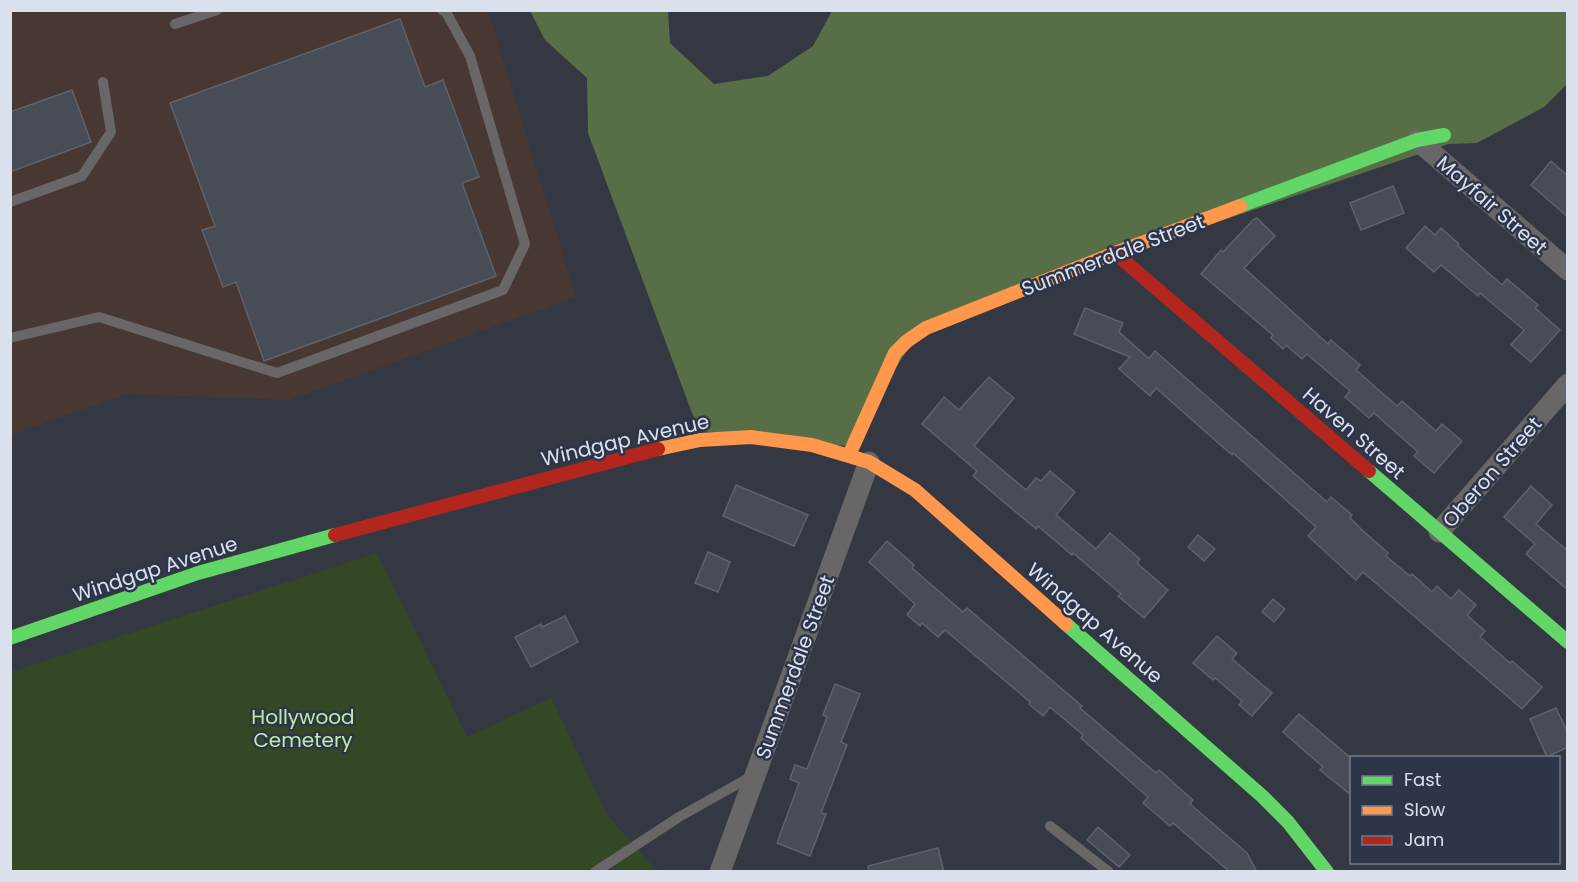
<svg xmlns="http://www.w3.org/2000/svg" width="1578" height="882" font-family="Poppins,sans-serif">
  <style>
    .industrial { fill: #483833 }
    .green { fill: #344825 }
    .forest { fill: #586e47 }
    .building { fill: #484c55; stroke: #5e626c; stroke-width: 1.5 }
    .lines { fill: none; stroke-linecap: round; stroke-linejoin: round }
    .lane { stroke: #686667; stroke-width: 10 }
    .street { stroke: #686667; stroke-width: 21 }
    .fast { stroke: #63d668; stroke-width: 14 }
    .slow { stroke: #ff974d; stroke-width: 14 }
    .jam { stroke: #b3261e; stroke-width: 14 }
    .labels { text-anchor: middle; dominant-baseline: central; stroke-width: 5; stroke-linejoin: round; paint-order: stroke }
    .street-label { font-size: 20px; fill: #dbe0ed; stroke: #2d3549 }
    .park-label { font-size: 20px; fill: #c2eba1; stroke: #2d3549 }
  </style>
  <rect width="100%" height="100%" fill="#333843"/>
  <polygon class="industrial" points="10,11 488,11 576,297 290,400 126,394 11,435"/>
  <polygon class="green" points="377,553 467,737 551,698 608,816 657,871 11,871 10,672"/>
  <polygon class="forest" points="530,11 668,11 670,43 714,84 768,76 813,46 832,11 1567,11 1567,84 1544,107 1477,143 1449,144 927,320 845,446 700,431 692,413 588,133 587,78 545,40"/>
  <g class="building">
    <polygon points="400,19 425,87 443,80 479,177 462,183 496,276 264,361 236,282 223,287 202,230 215,226 170,103"/>
    <polygon points="72,90 91,142 10,172 10,112"/>
    <polygon points="1551,161 1568,176 1568,217 1531,185"/>
    <polygon points="1393,186 1404,213 1361,230 1350,203"/>
    <polygon points="1257,218 1275,236 1244,268 1328,344 1331,340 1360,365 1356,370 1397,406 1402,401 1436,431 1442,424 1462,441 1434,473 1414,456 1418,452 1374,413 1369,418 1345,397 1350,391 1307,354 1302,359 1286,345 1283,349 1271,338 1273,335 1201,274 1221,250 1223,252 1253,220"/>
    <polygon points="1425,226 1435,235 1441,228 1459,244 1458,246 1502,285 1507,279 1538,305 1535,308 1560,330 1531,362 1511,345 1524,330 1480,293 1478,296 1441,265 1434,272 1406,248"/>
    <polygon points="1085,308 1123,323 1119,332 1147,357 1149,358 1155,351 1327,502 1331,497 1352,515 1350,518 1361,529 1388,553 1386,556 1410,576 1412,574 1432,592 1437,586 1451,599 1459,590 1476,605 1467,615 1485,631 1480,637 1510,663 1512,661 1542,687 1522,709 1363,572 1356,580 1308,536 1316,527 1276,491 1233,453 1232,455 1156,388 1150,396 1119,369 1130,357 1074,334"/>
    <polygon points="989,377 1014,398 974,446 1026,490 1036,478 1041,481 1050,471 1075,492 1056,515 1096,549 1110,533 1140,559 1137,563 1168,590 1144,618 1118,596 1121,594 1073,553 1072,555 1038,526 1036,529 973,476 977,471 922,424 944,397 959,410"/>
    <polygon points="736,485 808,515 794,546 723,516"/>
    <polygon points="1531,486 1552,505 1536,524 1568,551 1568,590 1526,554 1535,544 1504,517"/>
    <polygon points="1198,535 1215,549 1204,561 1188,547"/>
    <polygon points="887,541 914,565 912,568 963,612 967,608 1082,706 1080,708 1156,773 1159,770 1193,800 1190,804 1247,853 1257,872 1230,872 1173,823 1170,826 1143,803 1148,797 1081,738 1083,735 1050,707 1043,716 1029,704 1030,702 945,630 938,637 922,623 920,626 907,615 915,604 869,562"/>
    <polygon points="708,552 730,562 718,592 695,583"/>
    <polygon points="1273,599 1285,609 1274,622 1262,612"/>
    <polygon points="565,616 578,642 531,667 515,637 541,624 542,627"/>
    <polygon points="1217,636 1237,653 1232,659 1272,693 1252,716 1239,705 1242,701 1215,678 1213,680 1193,663"/>
    <polygon points="835,684 860,694 841,742 847,745 821,813 826,814 810,856 777,843 799,783 790,779 795,765 807,769 827,717 823,715"/>
    <polygon points="1556,708 1568,733 1568,747 1547,757 1530,719"/>
    <polygon points="1299,714 1352,759 1352,796 1320,770 1323,767 1283,732"/>
    <polygon points="1098,827 1130,855 1119,867 1087,840"/>
    <polygon points="938,848 944,872 869,872 868,866"/>
  </g>
  <g class="lines">
    <g class="lane">
      <polyline points="175,24 217,10"/>
      <polyline points="10,202 82,176 111,132 103,82"/>
      <polyline points="10,338 99,317 277,373 503,290 525,244 470,56 446,12 442,10"/>
      <polyline points="1050,826 1109,872"/>
      <polyline points="595,872 679,817 752,776"/>
    </g>
    <g class="street">
      <polyline points="1417,140 1568,270"/>
      <polyline points="1439,532 1568,384"/>
      <polyline points="720,872 869,462"/>
    </g>
    <g class="fast">
      <polyline points="1240,206 1417,140 1444,135"/>
      <polyline points="1369,471 1568,642"/>
      <polyline points="1066,624 1262,796 1288,822 1327,872"/>
      <polyline points="10,638 198,573 335,535"/>
    </g>
    <g class="slow">
      <polyline points="658,449 700,440 751,437 812,445 869,462 915,490 1066,624"/>
      <polyline points="849,455 895,353 907,341 926,328 1115,253 1240,206"/>
    </g>
    <g class="jam">
      <polyline points="1115,253 1369,471"/>
      <polyline points="335,535 658,449"/>
    </g>
  </g>
  <g class="labels">
    <g class="street-label">
      <text transform="translate(1492 205) rotate(41)">Mayfair Street</text>
      <text transform="translate(1113 255) rotate(-21)">Summerdale Street</text>
      <text transform="translate(1354 433) rotate(41)">Haven Street</text>
      <text transform="translate(625 440) rotate(-13)">Windgap Avenue</text>
      <text transform="translate(1492 472) rotate(-49)">Oberon Street</text>
      <text transform="translate(155 569) rotate(-18)">Windgap Avenue</text>
      <text transform="translate(1095 623) rotate(41)">Windgap Avenue</text>
      <text transform="translate(795 667) rotate(-70)">Summerdale Street</text>
    </g>
    <g class="park-label">
      <text x="303" y="717">Hollywood<tspan x="303" dy="23">Cemetery</tspan></text>
    </g>
  </g>
  <rect width="1578" height="882" fill="none" stroke="#dbe0ed" stroke-width="24"/>
  <rect x="1350" y="756" width="210" height="108" fill="#2d3549" stroke="#73798b" stroke-width="1.5"/>
  <rect x="1362" y="776" width="30" height="9" fill="#63d668" stroke="#73798b" stroke-width="1.5"/>
  <text x="1404" y="786" font-size="18" fill="#dbe0ed">Fast</text>
  <rect x="1362" y="806" width="30" height="9" fill="#ff974d" stroke="#73798b" stroke-width="1.5"/>
  <text x="1404" y="816" font-size="18" fill="#dbe0ed">Slow</text>
  <rect x="1362" y="836" width="30" height="9" fill="#b3261e" stroke="#73798b" stroke-width="1.5"/>
  <text x="1404" y="846" font-size="18" fill="#dbe0ed">Jam</text>
</svg>
